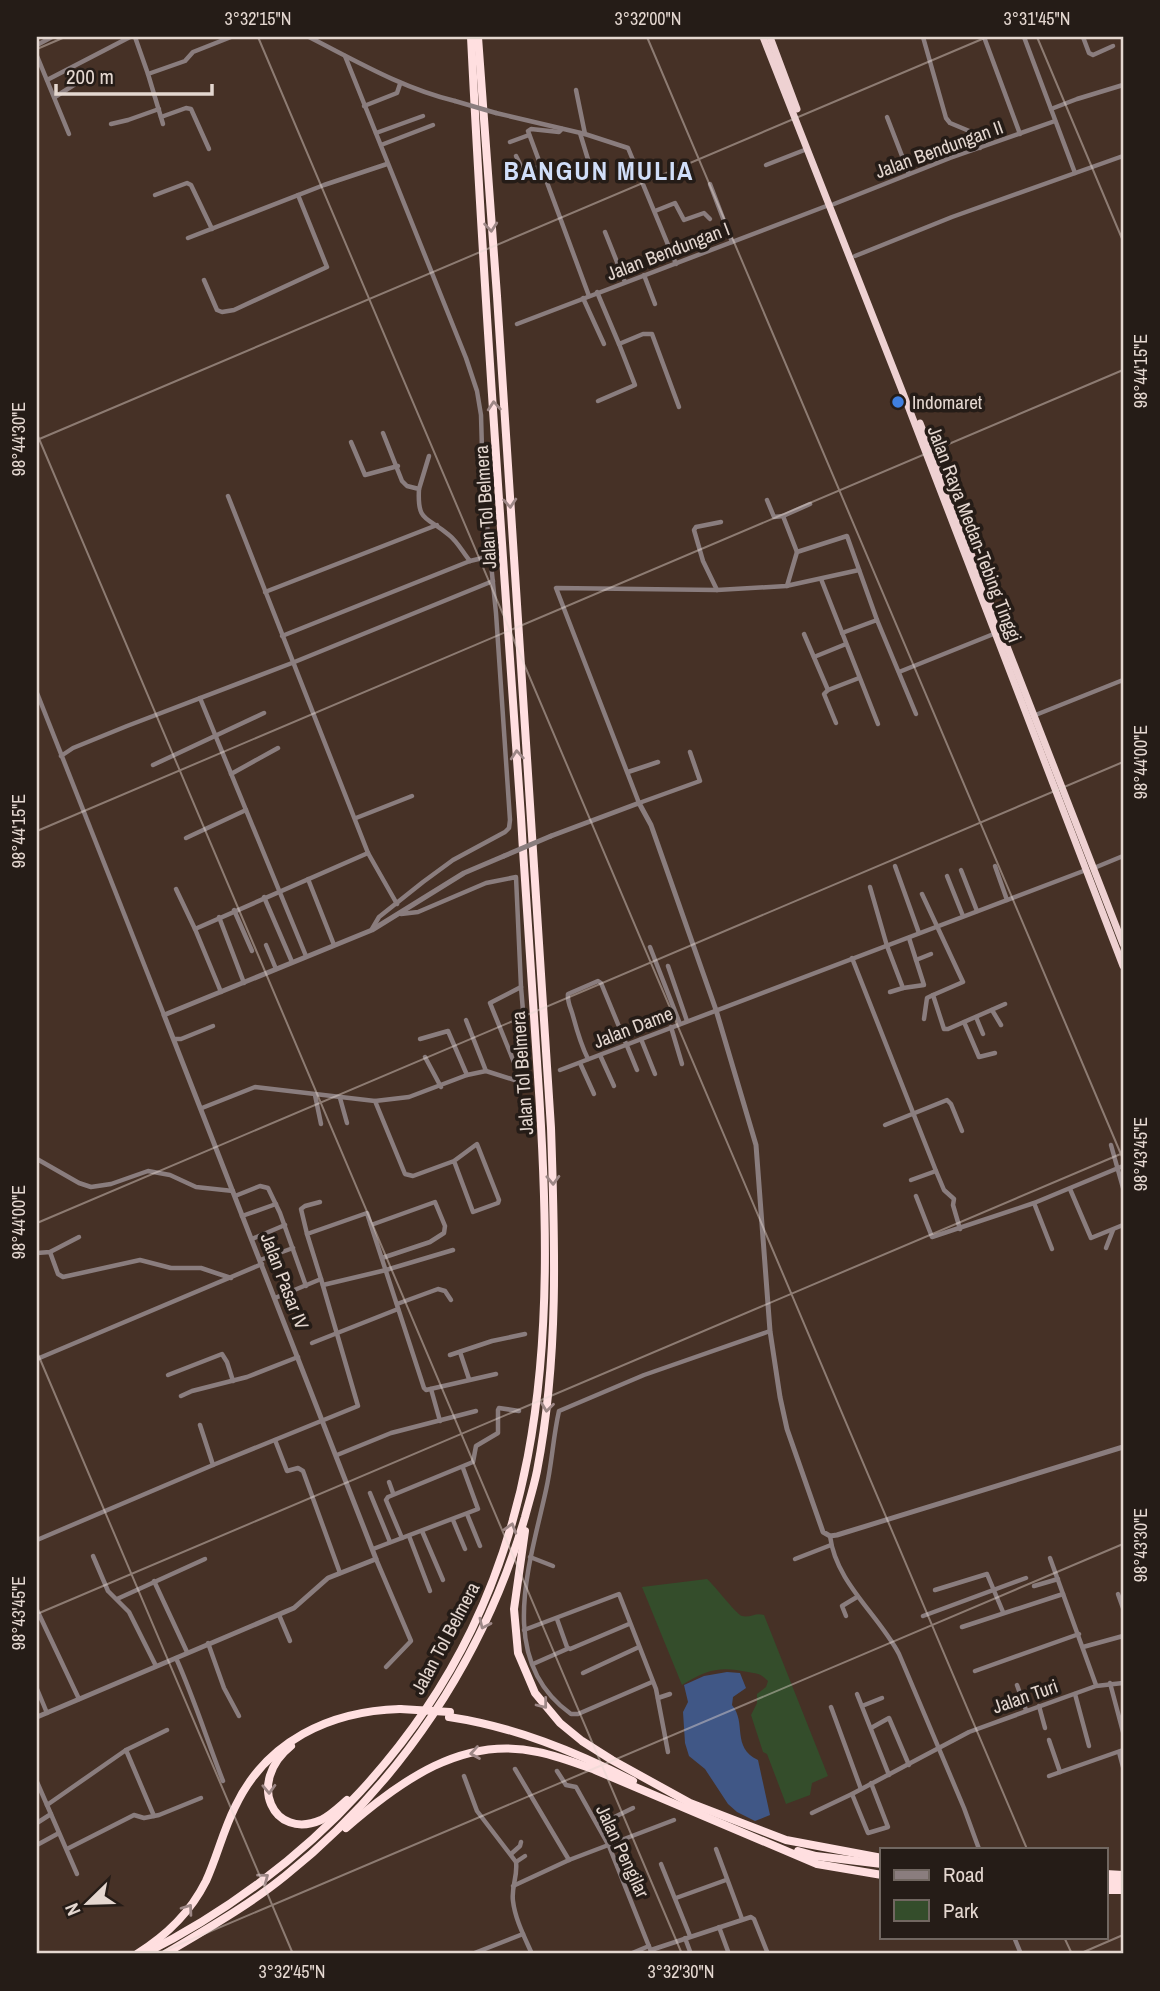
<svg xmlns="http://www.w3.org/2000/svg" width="1160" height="1991" font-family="'Archivo Narrow',sans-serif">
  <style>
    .green { fill: #344d2b }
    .water { fill: #405786 }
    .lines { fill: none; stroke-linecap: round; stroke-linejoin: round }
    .minor { stroke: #8a7d7e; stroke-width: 4.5 }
    .tertiary { stroke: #8a7d7e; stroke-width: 5 }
    .trunk { stroke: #eed1d2; stroke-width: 7 }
    .motorway { stroke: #ffdfe0; stroke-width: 8 }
    .minor-bridge { stroke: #8a7d7e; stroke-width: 4.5 }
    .tertiary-bridge { stroke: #8a7d7e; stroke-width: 5 }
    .motorway-bridge { stroke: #ffdfe0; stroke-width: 8 }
    .oneway { stroke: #9d8786 }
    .ticks { fill: none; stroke: #e4d7d0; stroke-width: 2; stroke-opacity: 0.45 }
    .shop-dot { fill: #3f7fe0; stroke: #251c17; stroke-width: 2.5 }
    .labels { text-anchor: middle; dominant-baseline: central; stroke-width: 7; stroke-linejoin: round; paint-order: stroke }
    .street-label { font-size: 19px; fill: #e4d7d0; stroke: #251c17 }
    .poi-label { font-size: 19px; fill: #e4d7d0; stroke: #251c17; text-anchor: start }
    .district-label { font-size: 26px; font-weight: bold; letter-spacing: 2px; fill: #d0def9; stroke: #251c17 }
    .neatline { fill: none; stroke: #e4d7d0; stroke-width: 2.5 }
    .ticks-label { font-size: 18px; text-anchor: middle; fill: #e4d7d0 }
  </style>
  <rect width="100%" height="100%" fill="#463126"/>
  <path class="green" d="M 707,1579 C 715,1586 737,1615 742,1616 C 750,1618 756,1612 764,1615 L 828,1776 L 812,1783 L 810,1795 L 786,1804 L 767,1754 L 763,1752 L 751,1715 L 757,1703 L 757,1694 L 766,1687 L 768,1681 C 760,1673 758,1674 748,1672 C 721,1666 707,1669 682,1685 L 642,1587 Z"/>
  <path class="water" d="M 727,1672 L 740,1673 L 746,1688 L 733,1697 L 732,1705 C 747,1723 731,1747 758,1760 L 770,1815 L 755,1821 L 737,1812 L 728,1804 L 705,1769 L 689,1756 L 685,1743 L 683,1712 L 688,1702 L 684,1685 L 704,1676 Z"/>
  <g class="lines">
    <g class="minor">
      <polyline points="135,37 148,74"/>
      <path d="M 309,37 C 358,62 402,88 455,101"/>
      <polyline points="923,37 946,118 950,123 974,133 980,148"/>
      <polyline points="984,37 1020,134"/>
      <polyline points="1024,37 1075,173"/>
      <polyline points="1083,37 1089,53 1093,55 1113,46"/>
      <polyline points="37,45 52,37"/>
      <polyline points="37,56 69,134"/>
      <polyline points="345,56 466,358 477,391 481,415 483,485 496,613 510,820 509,828 505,832 453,860 423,882 379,917 372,929"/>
      <polyline points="47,80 130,37"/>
      <polyline points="576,90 585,134"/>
      <polyline points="55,97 91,74"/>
      <polyline points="364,106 397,93 400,84"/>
      <polyline points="1051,109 1077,99 1123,85"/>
      <polyline points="496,113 585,134 628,148 676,264"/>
      <polyline points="161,117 186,108 191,109 209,149"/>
      <polyline points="887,117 909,174"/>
      <polyline points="111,124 128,120 159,109"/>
      <polyline points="163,124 148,74 185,61 193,52 231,37"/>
      <polyline points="562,129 559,132 531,129 528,131 589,296"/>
      <polyline points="376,133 423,116"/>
      <polyline points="580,133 593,176"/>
      <polyline points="510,142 529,135"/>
      <polyline points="381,145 433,125"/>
      <polyline points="516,156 524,172 541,166"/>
      <polyline points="766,165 807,149"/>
      <polyline points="710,184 732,242"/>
      <polyline points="155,195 187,183 191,185 212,229"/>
      <polyline points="834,204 950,158 1055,121"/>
      <polyline points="655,211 675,203 684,220 704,213 710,219"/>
      <polyline points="605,232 625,282"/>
      <polyline points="188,238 324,185 387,164"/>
      <polyline points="855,256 952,217 1123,156"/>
      <polyline points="644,275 655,304"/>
      <polyline points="204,280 217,310 222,312 234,310 327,267 298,195"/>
      <polyline points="597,292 619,344 643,334 652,334 679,407"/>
      <polyline points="583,298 604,344"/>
      <polyline points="517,324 829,205"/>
      <polyline points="598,401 635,385 619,344"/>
      <path d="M 383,433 L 402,481 L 407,486 L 419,489 C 417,523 427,516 449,535 C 458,542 463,553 470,561"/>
      <polyline points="351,442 365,475 398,466"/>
      <polyline points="419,489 429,456"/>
      <polyline points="228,496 368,853 397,904"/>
      <polyline points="767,500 774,517 783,516 797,552"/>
      <polyline points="783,516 810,504"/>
      <polyline points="821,579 878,724"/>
      <polyline points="787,586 797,552 847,536 877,620"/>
      <polyline points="717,590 703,561 694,530 696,527 721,522"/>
      <polyline points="265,592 437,525"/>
      <polyline points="842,633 877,620 916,714"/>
      <polyline points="804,634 828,690"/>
      <polyline points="282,636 470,561 491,556"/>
      <polyline points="814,657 846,644"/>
      <polyline points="899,672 996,633"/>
      <polyline points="37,693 164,1015"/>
      <polyline points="200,698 306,956"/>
      <polyline points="1033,716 1123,680"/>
      <polyline points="836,723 824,694 828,690 859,678"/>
      <polyline points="690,752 700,781 639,803 556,588 717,590 786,586 859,570"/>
      <polyline points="61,756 73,748 127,726 292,663 493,581"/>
      <polyline points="153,765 264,713"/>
      <polyline points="628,772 658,762"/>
      <polyline points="231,774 278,748"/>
      <polyline points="356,818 412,796"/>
      <polyline points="186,838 246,810"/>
      <polyline points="895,866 919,933"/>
      <polyline points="995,866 1007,900"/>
      <polyline points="1094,868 1123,856"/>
      <polyline points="961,870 977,911"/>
      <polyline points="947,876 963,916"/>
      <polyline points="308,879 334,945"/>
      <polyline points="870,887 887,946 903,988 924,985 909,938"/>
      <polyline points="176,889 195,929"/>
      <polyline points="922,894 963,982 933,995 944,1029 948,1029 1005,1004"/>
      <polyline points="264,897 292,962"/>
      <polyline points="234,910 252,951"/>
      <polyline points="219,917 244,983"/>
      <polyline points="266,945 276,969"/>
      <polyline points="650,947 680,1024"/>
      <polyline points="852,958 936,1171 944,1190 954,1199 953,1205 960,1229"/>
      <polyline points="916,960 931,954"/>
      <polyline points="668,966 687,1021"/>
      <polyline points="521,987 490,1003 522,1082"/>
      <polyline points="221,992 195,929 368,853"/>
      <polyline points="890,992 903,988"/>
      <polyline points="992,1010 1001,1025"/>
      <polyline points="976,1017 983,1034"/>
      <polyline points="924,1019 927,998 933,995"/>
      <polyline points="466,1020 486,1071"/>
      <polyline points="964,1022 979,1057 995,1053"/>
      <polyline points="671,1027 682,1064"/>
      <polyline points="174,1039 181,1039 213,1026"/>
      <polyline points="420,1039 448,1031 467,1075"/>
      <polyline points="641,1039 655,1074"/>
      <polyline points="600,1055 614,1086"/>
      <polyline points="425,1057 441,1087"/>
      <path d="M 588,1059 C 581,1045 577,1031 573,1016 C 571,1008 567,1002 568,994 L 598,981 L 601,983 L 637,1070"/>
      <polyline points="580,1063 594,1094"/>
      <polyline points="560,1070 1086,870"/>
      <polyline points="315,1095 321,1124"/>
      <polyline points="340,1098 347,1123"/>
      <polyline points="375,1101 409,1097 467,1075 486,1071 527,1084 529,1082 521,987 516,877 486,883 418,912 401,914"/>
      <polyline points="202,1108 255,1087 375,1101 405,1174 413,1176 454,1161 473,1212 498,1203 499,1200 477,1144 454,1161"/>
      <polyline points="885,1125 947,1100 951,1104 962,1131"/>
      <polyline points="1111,1145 1123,1188"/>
      <polyline points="37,1159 79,1183 91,1187 111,1184 148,1171 170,1175 196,1187 233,1191"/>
      <polyline points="911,1180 936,1171"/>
      <polyline points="1070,1189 1091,1238 1123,1225"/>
      <polyline points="235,1196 260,1186 268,1188 280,1213 306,1286"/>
      <polyline points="916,1196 932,1237 1034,1203 1123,1166"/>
      <polyline points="1034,1203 1052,1249"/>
      <polyline points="242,1216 276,1204"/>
      <polyline points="371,1225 435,1202 445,1226 444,1233 430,1242 382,1258"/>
      <polyline points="307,1234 301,1209 305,1206 320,1202"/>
      <polyline points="252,1239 285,1225"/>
      <polyline points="1106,1248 1113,1230"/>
      <polyline points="50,1252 58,1274 63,1277 140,1260 171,1268 201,1268 231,1278"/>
      <polyline points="37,1253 50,1252 79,1237"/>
      <polyline points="260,1260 293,1248"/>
      <polyline points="323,1285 386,1270 453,1250"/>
      <polyline points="275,1298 321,1279 307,1234 367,1213 424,1388 426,1390 496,1374"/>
      <polyline points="397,1304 438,1289 445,1291 451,1300"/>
      <polyline points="312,1343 398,1309"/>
      <polyline points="460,1352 469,1379"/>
      <polyline points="450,1355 492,1341 525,1334"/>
      <polyline points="37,1359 262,1264"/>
      <polyline points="168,1375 222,1354 227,1362 233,1381"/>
      <polyline points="431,1389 440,1421"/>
      <polyline points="181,1396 192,1391 247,1377 298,1357"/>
      <polyline points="275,1440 287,1471 298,1468 303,1471 340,1573"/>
      <polyline points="337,1455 391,1433 476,1411"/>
      <polyline points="213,1465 358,1406 321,1279"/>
      <polyline points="389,1482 393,1493"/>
      <polyline points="370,1493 390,1542"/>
      <polyline points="467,1514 480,1546"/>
      <polyline points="453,1520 465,1549"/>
      <polyline points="422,1531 443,1580"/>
      <polyline points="409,1536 430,1591"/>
      <path d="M 830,1536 C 836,1583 878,1614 899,1654 L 964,1808 L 979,1849"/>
      <polyline points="402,1538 386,1500 388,1497 473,1462 476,1446 498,1433 498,1410 499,1408 519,1411"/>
      <polyline points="37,1540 213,1465 200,1425"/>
      <polyline points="373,1549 478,1509 463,1468"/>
      <polyline points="93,1556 108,1591 129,1612 156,1666"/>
      <polyline points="530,1557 553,1566"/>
      <polyline points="1050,1558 1096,1685"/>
      <polyline points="376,1559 411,1641 386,1667"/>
      <polyline points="795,1559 831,1545"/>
      <polyline points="154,1581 187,1652"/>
      <polyline points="1034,1586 1058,1579"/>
      <polyline points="935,1590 987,1574 1003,1612"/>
      <polyline points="1118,1594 1123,1608"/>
      <polyline points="117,1599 205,1559"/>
      <polyline points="37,1610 79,1699"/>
      <polyline points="279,1615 290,1641"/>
      <polyline points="846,1616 842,1606 857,1597"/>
      <polyline points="923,1616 1026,1578"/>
      <polyline points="557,1619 567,1647 570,1649 629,1624"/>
      <polyline points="962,1627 1063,1594"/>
      <polyline points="524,1630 619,1594 656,1689 668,1752"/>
      <polyline points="208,1643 224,1688 239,1716"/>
      <polyline points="1083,1647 1123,1636"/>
      <path d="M 176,1658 C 194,1698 207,1740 223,1781"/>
      <polyline points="533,1664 567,1649"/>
      <polyline points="975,1671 1079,1634"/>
      <polyline points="583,1673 639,1647"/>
      <path d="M 652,1682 L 578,1714 L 571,1714 C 495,1660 530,1564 546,1490 C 552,1464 553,1437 559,1411 L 644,1375 L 770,1331"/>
      <polyline points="1110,1683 1123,1732"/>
      <polyline points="1017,1685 1026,1710"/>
      <polyline points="37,1689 47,1713"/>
      <polyline points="857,1694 889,1775"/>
      <polyline points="1075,1694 1089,1746"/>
      <polyline points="658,1698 670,1694"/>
      <polyline points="862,1706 882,1698"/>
      <polyline points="1039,1706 1045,1728"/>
      <polyline points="831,1707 861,1789"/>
      <polyline points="871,1728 889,1718 909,1765"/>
      <polyline points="1049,1740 1060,1772"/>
      <polyline points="126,1750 154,1816"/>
      <polyline points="1119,1752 1123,1767"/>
      <polyline points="515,1769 569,1860"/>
      <polyline points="557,1771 566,1785 576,1787 609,1846 652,1954"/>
      <path d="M 464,1776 L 477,1811 L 516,1862 C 518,1876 511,1887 513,1901 C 515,1919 525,1938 532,1954"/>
      <polyline points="1049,1776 1123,1750"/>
      <polyline points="37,1782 77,1874"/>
      <polyline points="852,1794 868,1833 888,1827 871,1783"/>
      <polyline points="47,1805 126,1750 167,1730"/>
      <polyline points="812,1813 852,1794 969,1732 1096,1686 1123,1683"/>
      <polyline points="37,1823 51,1814"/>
      <polyline points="598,1825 633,1808"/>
      <polyline points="37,1845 59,1833"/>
      <polyline points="67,1849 134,1815 144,1818 159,1815 201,1798"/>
      <polyline points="716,1849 742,1919"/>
      <polyline points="511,1854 520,1846 521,1842"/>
      <polyline points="516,1862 525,1856"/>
      <polyline points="661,1864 690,1936"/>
      <polyline points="513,1886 569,1860 674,1820"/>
      <polyline points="676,1898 726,1880"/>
      <polyline points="719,1927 729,1954"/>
      <polyline points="1014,1937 1021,1954"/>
      <polyline points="685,1938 691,1954"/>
      <polyline points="651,1950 751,1917 754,1919 768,1954"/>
      <polyline points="472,1954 523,1934"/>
      <polyline points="630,1954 649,1946"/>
    </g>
    <g class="tertiary">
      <polyline points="551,836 639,803 651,825 716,1010 756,1145 770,1331 780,1397 787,1429 823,1532 830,1536 837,1535 1123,1447"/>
      <polyline points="37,1717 294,1608 328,1578 376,1559 164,1015 372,930 464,873 504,856"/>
    </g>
    <g class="trunk">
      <polyline points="763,37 903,393 1123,966"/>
      <polyline points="770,37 797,109"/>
      <polyline points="920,423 1123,944"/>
    </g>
    <g class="motorway">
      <polyline points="525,1531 514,1609 518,1653 535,1693 560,1723 582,1741 612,1760 690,1803 786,1840 882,1858"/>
      <path d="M 449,1717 C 515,1727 574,1751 633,1781"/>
      <path d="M 291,1746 C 246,1782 273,1841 321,1820 C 331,1815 339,1807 347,1800"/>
      <path d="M 346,1828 C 400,1781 463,1735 538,1752 C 558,1756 576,1763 595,1770 L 817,1864 L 882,1875"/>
      <polyline points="798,1851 816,1856 882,1864"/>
      <polyline points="1106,1874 1123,1875"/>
      <polyline points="1106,1882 1123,1882"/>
      <polyline points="1106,1890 1123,1890"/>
      <path d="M 137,1954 C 167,1935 190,1913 206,1881 C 217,1857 223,1831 235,1807 C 266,1741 330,1711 400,1709"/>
      <path d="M 144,1954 C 224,1914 300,1858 360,1792 C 552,1584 556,1344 538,1077 C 533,991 526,904 521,817 C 503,557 484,297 471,37"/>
      <path d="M 165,1954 C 205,1930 248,1906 285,1876 C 400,1784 484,1658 525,1517 C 529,1502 534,1486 537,1471 C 559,1357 555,1243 551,1128 L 497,296 L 478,37"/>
    </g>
    <polyline class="minor-bridge" points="455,101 496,113"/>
    <polyline class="tertiary-bridge" points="504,856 551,836"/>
    <polyline class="motorway-bridge" points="400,1709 450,1712"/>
  </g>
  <defs><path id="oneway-chevron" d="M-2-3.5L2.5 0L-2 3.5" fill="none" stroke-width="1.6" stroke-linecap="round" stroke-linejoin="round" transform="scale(1.75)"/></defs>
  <g class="oneway">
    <use href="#oneway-chevron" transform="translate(491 227) rotate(85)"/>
    <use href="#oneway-chevron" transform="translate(494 406) rotate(-94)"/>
    <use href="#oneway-chevron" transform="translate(510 503) rotate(86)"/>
    <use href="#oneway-chevron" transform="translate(517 755) rotate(-94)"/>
    <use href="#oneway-chevron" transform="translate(553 1180) rotate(88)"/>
    <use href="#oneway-chevron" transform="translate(547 1407) rotate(97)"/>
    <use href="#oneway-chevron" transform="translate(511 1528) rotate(-73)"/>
    <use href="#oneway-chevron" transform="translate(484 1624) rotate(115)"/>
    <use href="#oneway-chevron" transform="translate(543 1704) rotate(52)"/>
    <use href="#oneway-chevron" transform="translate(475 1753) rotate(171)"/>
    <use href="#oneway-chevron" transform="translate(269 1789) rotate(88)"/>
    <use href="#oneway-chevron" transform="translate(264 1878) rotate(-37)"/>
    <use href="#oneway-chevron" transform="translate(188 1909) rotate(-54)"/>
  </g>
  <path class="ticks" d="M 258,37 L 1027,1849M 647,37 L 1123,1159M 1037,37 L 1123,241M 37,49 L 65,37M 37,434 L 682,1954M 37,440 L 987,37M 37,831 L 1123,370M 37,1223 L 1123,762M 37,1352 L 293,1954M 37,1614 L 1123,1153M 1064,1937 L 1072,1954M 157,1954 L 1123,1544M 1079,1954 L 1123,1935"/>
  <circle class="shop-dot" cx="898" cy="402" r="7"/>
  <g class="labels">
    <g class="street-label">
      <text transform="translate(939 149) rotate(-20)">Jalan Bendungan II</text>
      <text transform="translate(668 251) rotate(-21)">Jalan Bendungan I</text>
      <text transform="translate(485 507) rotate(-94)">Jalan Tol Belmera</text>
      <text transform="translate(975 534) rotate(69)">Jalan Raya Medan-Tebing Tinggi</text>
      <text transform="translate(633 1027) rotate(-21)">Jalan Dame</text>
      <text transform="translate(522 1073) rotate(-94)">Jalan Tol Belmera</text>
      <text transform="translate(285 1281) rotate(69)">Jalan Pasar IV</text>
      <text transform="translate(445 1638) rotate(-62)">Jalan Tol Belmera</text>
      <text transform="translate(1025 1696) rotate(-19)">Jalan Turi</text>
      <text transform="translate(623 1851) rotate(65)">Jalan Pengilar</text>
    </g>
    <g class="poi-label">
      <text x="912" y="402">Indomaret</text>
    </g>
    <g class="district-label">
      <text x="599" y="170">BANGUN MULIA</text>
    </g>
  </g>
  <rect width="1160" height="1991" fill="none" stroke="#251c17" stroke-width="77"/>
  <rect x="880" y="1848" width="228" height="91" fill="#251c17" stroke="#716761" stroke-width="2"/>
  <rect x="894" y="1870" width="35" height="10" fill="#8a7d7e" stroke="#716761" stroke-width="2"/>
  <text x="943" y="1882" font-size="21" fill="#e4d7d0">Road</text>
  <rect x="894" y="1900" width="35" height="21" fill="#344d2b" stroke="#716761" stroke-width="2"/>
  <text x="943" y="1918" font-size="21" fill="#e4d7d0">Park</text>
  <g transform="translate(88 1903) rotate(247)" stroke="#251c17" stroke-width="5" paint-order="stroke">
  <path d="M0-5L12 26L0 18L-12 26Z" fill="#e4d7d0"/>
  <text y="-10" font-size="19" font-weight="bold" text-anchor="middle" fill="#e4d7d0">N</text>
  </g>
  <path d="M56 84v10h156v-10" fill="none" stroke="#e4d7d0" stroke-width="3.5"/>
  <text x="66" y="84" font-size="21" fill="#e4d7d0" stroke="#251c17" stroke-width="5" paint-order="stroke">200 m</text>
  <rect x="38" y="38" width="1084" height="1914" class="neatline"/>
  <g class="ticks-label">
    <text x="258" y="25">3°32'15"N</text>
    <text x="648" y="25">3°32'00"N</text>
    <text x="1037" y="25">3°31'45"N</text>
    <text transform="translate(1141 371) rotate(-90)" y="6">98°44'15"E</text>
    <text transform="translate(19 439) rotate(-90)" y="6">98°44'30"E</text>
    <text transform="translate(1141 762) rotate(-90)" y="6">98°44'00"E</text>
    <text transform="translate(19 831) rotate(-90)" y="6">98°44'15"E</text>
    <text transform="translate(1141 1154) rotate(-90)" y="6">98°43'45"E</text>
    <text transform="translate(19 1222) rotate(-90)" y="6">98°44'00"E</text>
    <text transform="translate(1141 1545) rotate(-90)" y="6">98°43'30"E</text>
    <text transform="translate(19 1613) rotate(-90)" y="6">98°43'45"E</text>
    <text x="292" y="1978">3°32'45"N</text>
    <text x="681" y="1978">3°32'30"N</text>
  </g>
</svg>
